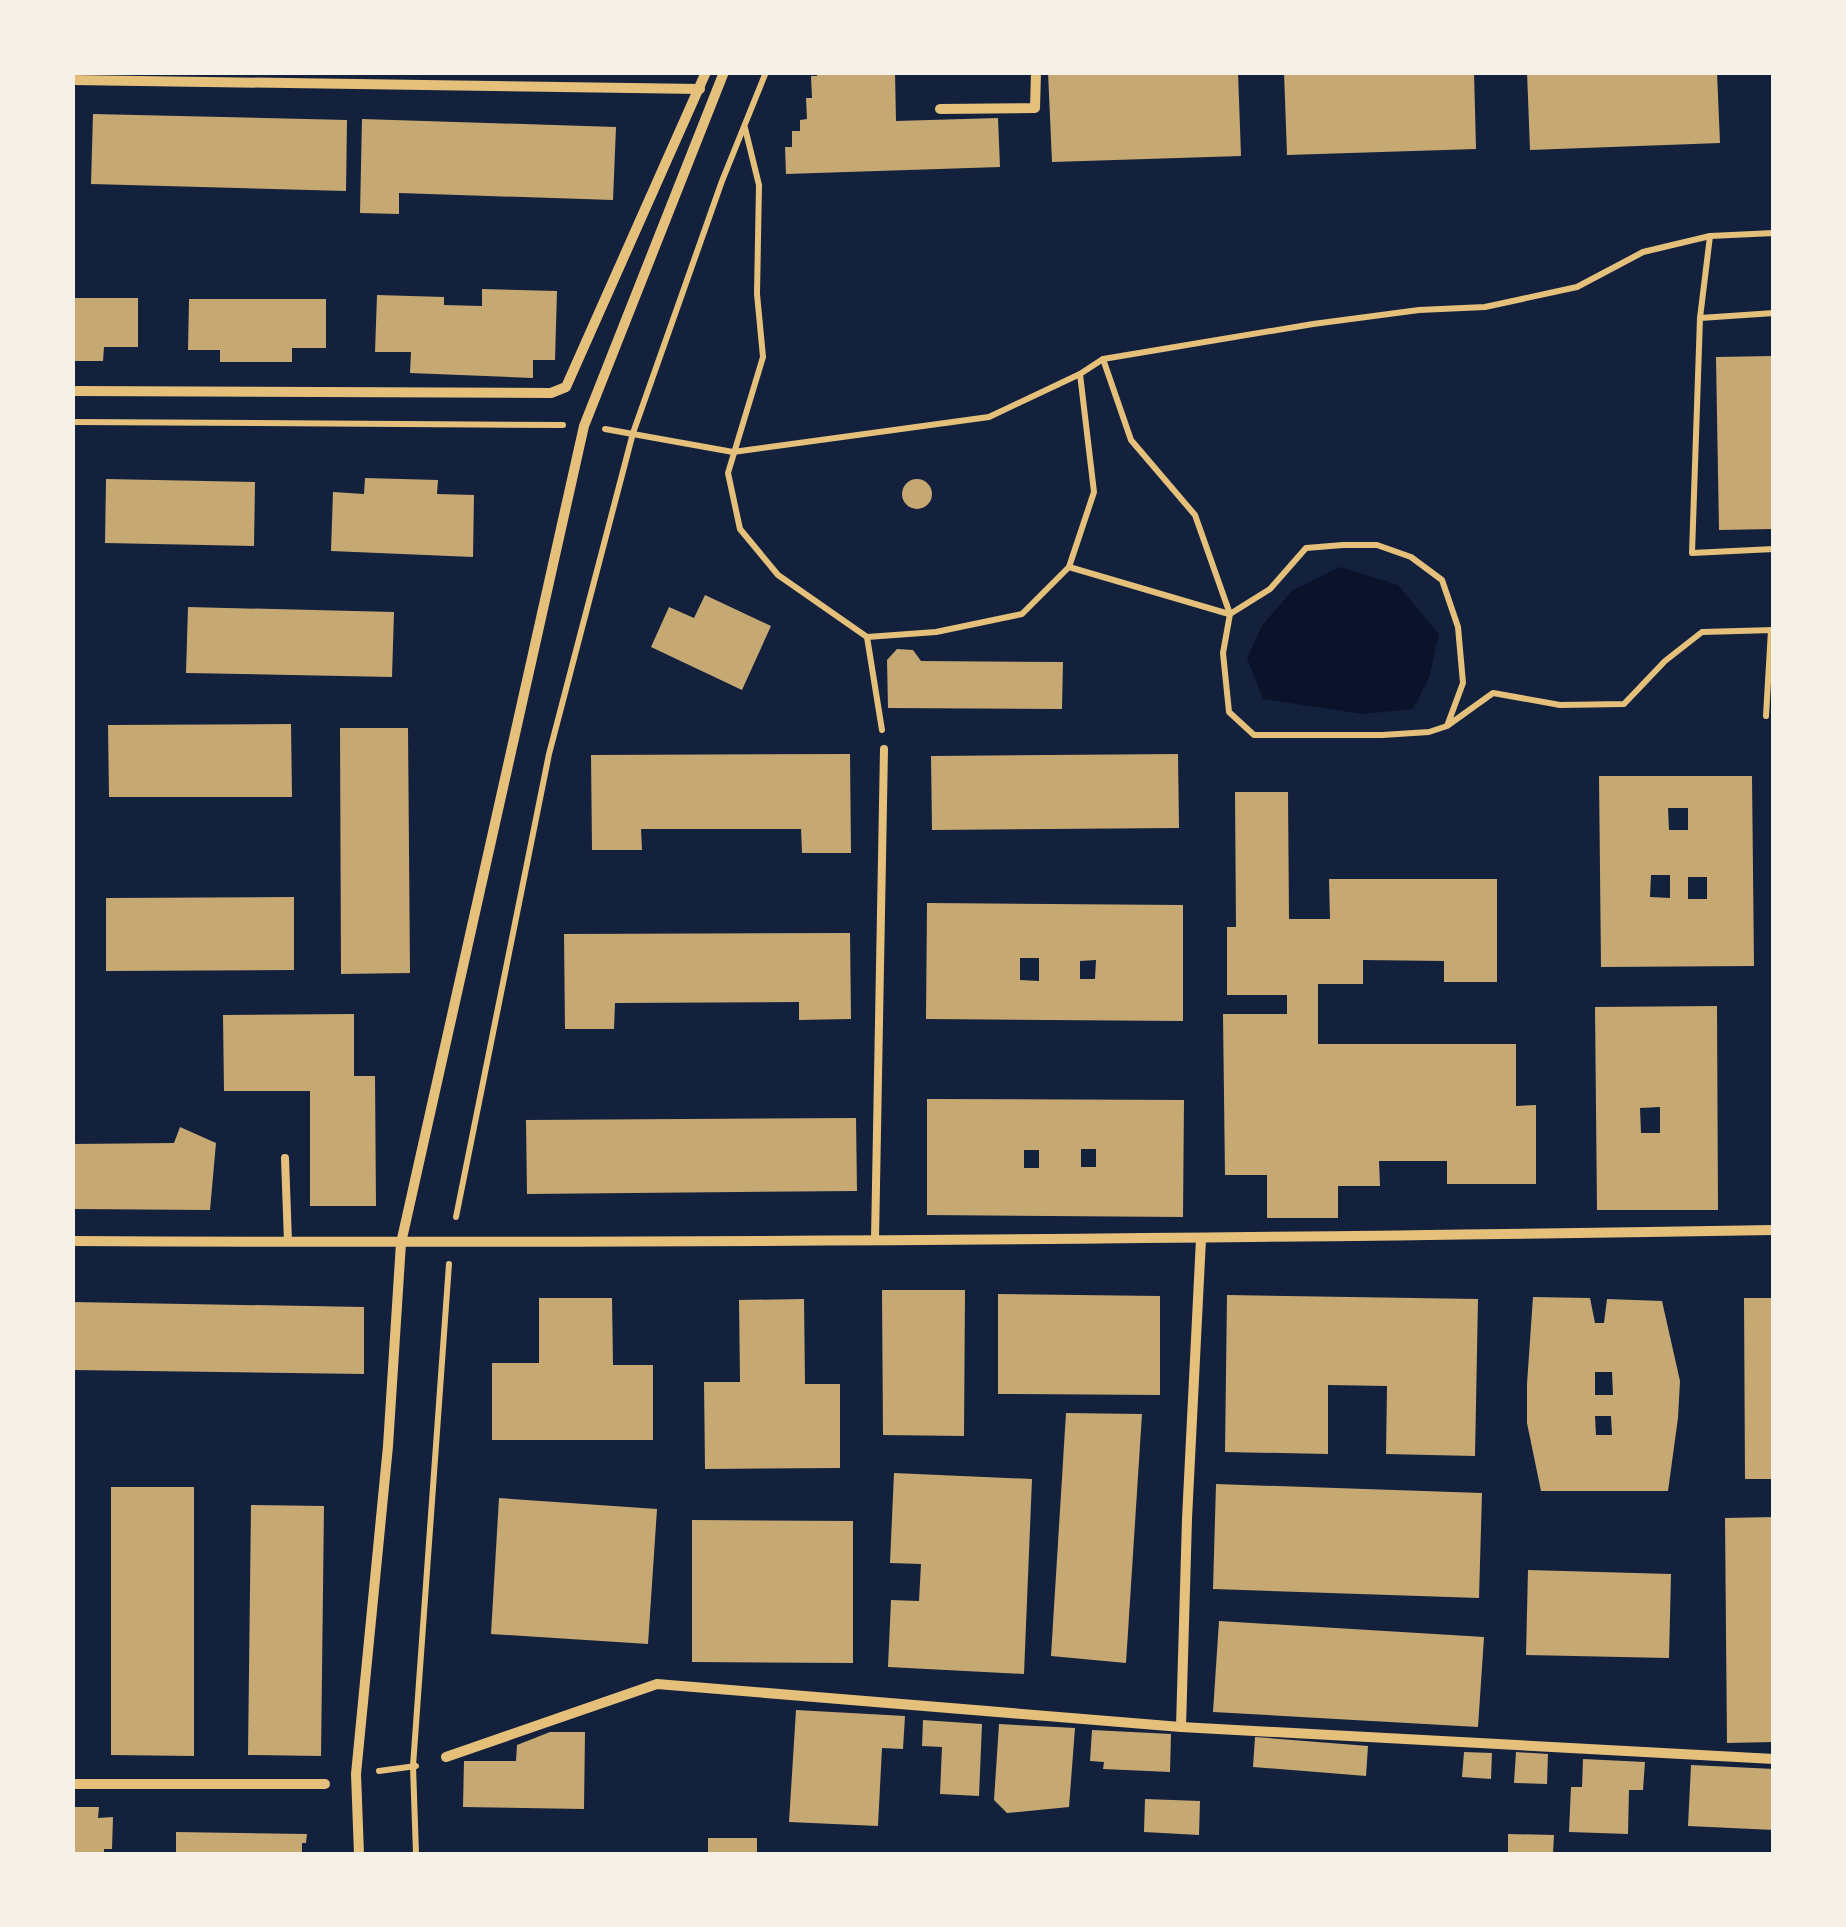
<svg xmlns="http://www.w3.org/2000/svg" width="1846" height="1927" font-family="Poppins,sans-serif">
  <style>
    .water { fill: #0b132b }
    .building { fill: #c6a872; fill-rule: evenodd }
    .lines { fill: none; stroke-linecap: round; stroke-linejoin: round }
    .path { stroke: #e5c07b; stroke-width: 6 }
    .service { stroke: #e5c07b; stroke-width: 8 }
    .minor { stroke: #e5c07b; stroke-width: 10 }
  </style>
  <rect width="100%" height="100%" fill="#14213d"/>
  <polygon class="water" points="1340,567 1398,585 1439,634 1429,678 1413,709 1363,714 1263,699 1247,658 1263,624 1293,590"/>
  <g class="building">
    <polygon points="817,72 895,72 896,121 998,118 1000,167 786,174 785,147 792,147 792,131 800,131 800,120 807,119 806,98 812,98 811,76 817,76"/>
    <polygon points="1048,72 1238,72 1241,156 1052,162"/>
    <polygon points="1284,72 1474,72 1476,149 1287,155"/>
    <polygon points="1527,72 1717,72 1720,143 1530,150"/>
    <polygon points="93,114 347,120 346,191 91,184"/>
    <polygon points="362,119 616,127 613,200 399,193 399,214 360,213"/>
    <polygon points="482,289 557,291 555,360 533,360 533,378 410,373 411,352 375,352 377,295 444,297 444,305 482,306"/>
    <polygon points="72,298 138,298 138,347 104,347 103,361 72,361"/>
    <polygon points="189,299 326,299 326,348 292,348 292,362 220,362 220,350 188,350"/>
    <polygon points="1774,356 1774,529 1719,530 1716,357"/>
    <polygon points="365,478 438,480 437,494 474,495 473,557 331,551 333,492 364,494"/>
    <polygon points="106,479 255,482 254,546 105,543"/>
    <circle cx="917" cy="494" r="15"/>
    <polygon points="705,595 771,626 742,690 651,647 669,607 694,618"/>
    <polygon points="188,607 394,612 392,677 186,673"/>
    <polygon points="897,649 913,650 921,661 1063,662 1062,709 888,708 887,660"/>
    <polygon points="291,724 292,797 109,797 108,725"/>
    <polygon points="340,728 408,728 410,973 341,974"/>
    <polygon points="850,754 851,853 802,853 801,829 641,829 642,850 592,850 591,755"/>
    <polygon points="1178,754 1179,828 932,830 931,756"/>
    <path d="M 1599,776 L 1752,776 L 1754,966 L 1601,967 ZM 1668,808 L 1688,808 L 1688,830 L 1669,830 ZM 1651,875 L 1670,875 L 1670,898 L 1650,897 ZM 1688,877 L 1707,877 L 1707,899 L 1688,899 Z"/>
    <polygon points="1235,792 1288,792 1289,919 1330,919 1329,879 1497,879 1497,982 1444,982 1444,961 1363,960 1363,984 1318,984 1318,1044 1516,1044 1516,1106 1536,1105 1536,1184 1447,1184 1447,1161 1379,1161 1380,1186 1338,1186 1338,1218 1267,1218 1267,1175 1225,1175 1223,1014 1287,1014 1287,995 1227,995 1227,927 1236,927"/>
    <polygon points="294,897 294,970 106,971 106,898"/>
    <path d="M 927,903 L 1183,905 L 1183,1021 L 926,1019 ZM 1020,958 L 1039,958 L 1039,981 L 1020,980 ZM 1096,960 L 1095,979 L 1080,979 L 1080,961 Z"/>
    <polygon points="850,933 851,1019 799,1020 799,1002 615,1003 614,1029 565,1029 564,934"/>
    <path d="M 1717,1006 L 1718,1210 L 1597,1210 L 1595,1007 ZM 1660,1107 L 1660,1133 L 1641,1133 L 1640,1108 Z"/>
    <polygon points="354,1014 354,1076 375,1076 376,1206 310,1206 310,1091 224,1091 223,1015"/>
    <path d="M 927,1099 L 1184,1100 L 1183,1217 L 927,1215 ZM 1081,1149 L 1096,1149 L 1096,1167 L 1081,1167 ZM 1024,1150 L 1039,1150 L 1039,1168 L 1024,1168 Z"/>
    <polygon points="856,1118 857,1191 527,1194 526,1120"/>
    <polygon points="180,1127 216,1143 210,1210 72,1209 72,1144 174,1143"/>
    <polygon points="882,1290 965,1290 964,1436 883,1435"/>
    <polygon points="998,1294 1160,1296 1160,1395 998,1394"/>
    <polygon points="1227,1295 1478,1299 1475,1456 1386,1454 1387,1386 1328,1385 1328,1454 1225,1452"/>
    <path d="M 1533,1297 L 1590,1298 L 1595,1323 L 1604,1323 L 1607,1299 L 1662,1301 L 1680,1381 L 1678,1418 L 1668,1491 L 1541,1491 L 1527,1423 L 1527,1384 ZM 1595,1372 L 1612,1372 L 1613,1395 L 1595,1395 ZM 1595,1416 L 1611,1416 L 1612,1435 L 1596,1435 Z"/>
    <polygon points="539,1298 612,1298 613,1365 653,1365 653,1440 492,1440 492,1363 539,1363"/>
    <polygon points="1744,1298 1774,1298 1774,1479 1745,1479"/>
    <polygon points="804,1299 805,1384 840,1384 840,1468 705,1469 704,1382 740,1382 739,1300"/>
    <polygon points="72,1302 364,1307 364,1374 72,1370"/>
    <polygon points="1066,1413 1142,1414 1126,1663 1051,1656"/>
    <polygon points="894,1473 1032,1479 1024,1674 888,1667 891,1600 919,1601 921,1564 890,1563"/>
    <polygon points="1216,1484 1482,1493 1479,1598 1213,1589"/>
    <polygon points="111,1487 194,1487 194,1756 111,1755"/>
    <polygon points="499,1498 657,1509 648,1644 491,1634"/>
    <polygon points="251,1505 324,1506 321,1756 248,1755"/>
    <polygon points="1774,1517 1774,1742 1727,1743 1725,1518"/>
    <polygon points="692,1520 853,1521 853,1663 692,1662"/>
    <polygon points="1528,1570 1671,1574 1669,1658 1526,1655"/>
    <polygon points="1219,1621 1484,1637 1478,1727 1213,1712"/>
    <polygon points="796,1710 905,1716 903,1749 882,1748 878,1826 789,1822"/>
    <polygon points="923,1720 982,1724 979,1796 940,1794 942,1747 922,1746"/>
    <polygon points="999,1724 1075,1728 1069,1807 1007,1813 994,1800"/>
    <polygon points="1092,1730 1171,1734 1170,1772 1103,1769 1104,1762 1090,1761"/>
    <polygon points="550,1732 585,1732 584,1809 463,1807 464,1761 516,1761 517,1745"/>
    <polygon points="1255,1737 1368,1746 1366,1776 1253,1767"/>
    <polygon points="1464,1752 1492,1753 1491,1779 1462,1777"/>
    <polygon points="1516,1752 1548,1754 1547,1784 1514,1783"/>
    <polygon points="1583,1759 1645,1762 1643,1790 1629,1790 1628,1834 1569,1832 1571,1787 1582,1787"/>
    <polygon points="1691,1765 1774,1769 1774,1830 1688,1826"/>
    <polygon points="1145,1799 1200,1801 1199,1835 1144,1832"/>
    <polygon points="72,1807 99,1807 98,1818 113,1817 112,1849 104,1849 104,1854 72,1854"/>
    <polygon points="176,1832 307,1834 306,1843 302,1843 302,1854 176,1854"/>
    <polygon points="1508,1834 1554,1835 1553,1854 1508,1854"/>
    <rect x="708" y="1838" width="49" height="16"/>
  </g>
  <g class="lines">
    <g class="path">
      <polyline points="745,128 759,185 757,294 763,357 728,473 740,529 778,575 867,637 936,632 1022,614 1069,567 1094,492 1080,374 1103,359 1313,324 1419,310 1485,307 1577,287 1643,252 1710,236 1774,233"/>
      <polyline points="1774,313 1700,318 1692,553 1774,549"/>
      <polyline points="1700,318 1710,236"/>
      <polyline points="1103,359 1131,440 1195,515 1230,614"/>
      <polyline points="72,422 563,425"/>
      <polyline points="605,429 733,452 989,417 1080,374"/>
      <polyline points="1069,567 1229,614"/>
      <polyline points="867,637 882,730"/>
      <polyline points="1766,716 1771,630"/>
      <polyline points="1447,726 1463,683 1458,627 1442,580 1411,557 1377,545 1343,545 1306,548 1270,589 1230,614 1223,653 1229,712 1254,735 1382,735 1429,732 1447,726 1493,693 1560,705 1624,704 1665,661 1702,632 1774,630"/>
      <polyline points="456,1217 549,754 633,433 722,181 766,72"/>
      <polyline points="379,1771 416,1766"/>
      <polyline points="416,1854 413,1766 449,1264"/>
    </g>
    <g class="service">
      <polyline points="285,1158 288,1242"/>
      <polyline points="875,1240 884,749"/>
    </g>
    <g class="minor">
      <polyline points="72,80 700,89"/>
      <polyline points="940,109 1035,108 1036,72"/>
      <polyline points="72,391 551,393 566,387 706,72"/>
      <path d="M 72,1241 C 640,1244 1207,1239 1774,1230"/>
      <polyline points="1181,1727 1187,1519 1201,1239"/>
      <polyline points="446,1757 657,1684 1181,1727 1774,1759"/>
      <polyline points="72,1784 325,1784"/>
      <polyline points="359,1854 356,1774 388,1446 401,1243 584,426 724,72"/>
    </g>
  </g>
  <rect width="1846" height="1927" fill="none" stroke="#f6f1e7" stroke-width="150"/>
</svg>
